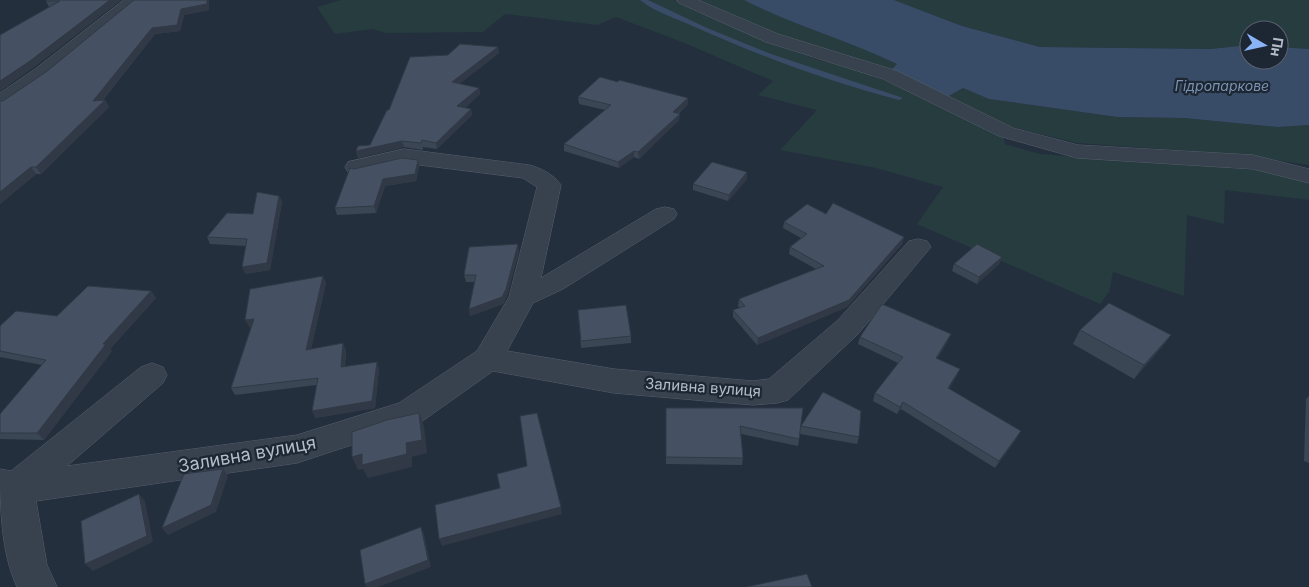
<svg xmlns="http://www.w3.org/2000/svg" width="1309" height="587" font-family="Inter,sans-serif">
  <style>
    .green { fill: #263c3f }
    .water { fill: #394c67 }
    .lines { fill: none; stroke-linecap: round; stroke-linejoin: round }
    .stream { fill: #394c67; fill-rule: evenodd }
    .minor-casing { stroke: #565f6c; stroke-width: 1 }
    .minor { fill: #38414e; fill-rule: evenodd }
    .wall { fill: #3b4654 }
    .shaded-wall { fill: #303945 }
    .building { fill: #455162; stroke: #303945 }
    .labels { text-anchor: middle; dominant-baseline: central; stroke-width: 4.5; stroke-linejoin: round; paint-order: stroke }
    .far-water-label { font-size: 14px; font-style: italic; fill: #7c92b1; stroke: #1d2633 }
    .street-label { font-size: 15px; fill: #b4bcc9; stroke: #1d2633 }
    .near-street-label { font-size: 18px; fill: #b4bcc9; stroke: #1d2633 }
  </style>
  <rect width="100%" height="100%" fill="#242f3e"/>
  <g class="green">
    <polygon points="341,0 674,0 772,44 819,60 853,68 898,86 1003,134 1005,144 1040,154 1256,170 1309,182 1309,200 1225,190 1224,224 1187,215 1184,296 1113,272 1109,292 1100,304 917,224 943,187 876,168 780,150 817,110 758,95 773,81 682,42 616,17 598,25 505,14 483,32 386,33 372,29 335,34 317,7"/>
    <polygon points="697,0 744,0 801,25 867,50 897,64 890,71 801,45"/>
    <polygon points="894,0 1309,0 1309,49 1279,47 1279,30 1249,30 1249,45 1210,49 1040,47 962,26"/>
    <polygon points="963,88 989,99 1117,117 1184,118 1278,127 1309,125 1309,165 1235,154 1077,143 1008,126 947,97"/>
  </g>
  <path class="water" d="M 744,0 L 894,0 L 962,26 L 1040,47 L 1210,49 L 1249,45 L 1249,60 L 1279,60 L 1279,47 L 1309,49 L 1309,125 L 1278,127 L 1184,118 L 1117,117 L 989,99 L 963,88 L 947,97 L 890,71 L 897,64 C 847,40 793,25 744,0 Z"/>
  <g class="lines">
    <path class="stream" d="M 640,0 L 648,0 L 707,28 L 771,54 L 903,98 L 899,100 C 829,82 760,56 695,27 C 677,19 655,12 640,0 Z"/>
    <g class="minor-casing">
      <g id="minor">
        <polygon points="124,0 142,0 49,77 7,106 0,108 0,93 35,69"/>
        <polygon points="677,0 698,0 778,34 897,71 1013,128 1078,145 1253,155 1309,169 1309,183 1253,169 1077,158 999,136 883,79 766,42 679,3"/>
        <path d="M 404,149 L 529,165 C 541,168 553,174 561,185 L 541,278 L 656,209 L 665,207 L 674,209 L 677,214 L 674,219 L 563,289 L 533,303 L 507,351 L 614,369 L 753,381 L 769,379 L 838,320 L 909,241 L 918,239 L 927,241 L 931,247 L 858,334 L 788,400 L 777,403 L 753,405 L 614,393 L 493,371 L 421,422 L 297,463 L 36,501 L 47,565 L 57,587 L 17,587 C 1,553 0,506 0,469 L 11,471 L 141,367 L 152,363 L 163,367 L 167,375 L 163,383 L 67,466 L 297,435 L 399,403 L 477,351 L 509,297 L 537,187 L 523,178 L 404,163 L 356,174 L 348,172 L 345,167 L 348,162 Z"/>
      </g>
    </g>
    <use href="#minor" class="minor"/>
  </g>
  <g class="wall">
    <polygon points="47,0 121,0 34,67 0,91 0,35 49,7 46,1"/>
    <polygon points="134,0 209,0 209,10 184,15 180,31 155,34 103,100 105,100 109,107 41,174 36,174 0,204 3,101 46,72"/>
    <polygon points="498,47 499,53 459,84 479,88 480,94 465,108 471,109 472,115 437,149 423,147 423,150 404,147 358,158 356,151 370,145 389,110 448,55"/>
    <polygon points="578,97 688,104 678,114 679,120 639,159 634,157 619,168 564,151 564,144 605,110 579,104"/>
    <polygon points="418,160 419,167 416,181 385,186 376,213 337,215 335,208 354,169"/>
    <polygon points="747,179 728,201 693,190 693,184"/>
    <polygon points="279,196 282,202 270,270 245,274 246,246 210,244 207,237 253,214"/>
    <polygon points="826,214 904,237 902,244 847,307 757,345 733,317 733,310 740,308 738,306 739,299 816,269 789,254 790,247 801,238 783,228 784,222"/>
    <polygon points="519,251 507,296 503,304 470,316 469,309 475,282 466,282 464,275"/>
    <polygon points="1002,257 999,264 977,284 952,271 954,264"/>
    <polygon points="326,283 311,349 346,350 345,367 379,369 375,408 315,418 316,385 235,395 231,388 251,327 249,327"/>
    <polygon points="151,291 156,298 110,349 112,351 44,440 0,439 0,414 42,365 0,357 0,326 57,316"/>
    <polygon points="578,310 631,336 631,343 581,348"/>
    <polygon points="1080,330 1171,335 1161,348 1134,379 1073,344"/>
    <polygon points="860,337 948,341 937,359 960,369 949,389 1017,438 995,468 901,409 897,414 873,401 875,393 898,363 858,344"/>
    <polygon points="1309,396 1309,463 1304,461 1306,399"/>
    <polygon points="666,408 801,426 859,437 857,444 800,434 798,446 741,434 743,458 742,465 666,464"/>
  </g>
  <g class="shaded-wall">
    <polygon points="110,0 121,0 34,67 0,91 0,81"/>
    <polygon points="207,0 209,0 209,10 184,15 180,31 155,34 97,107 105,100 109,107 41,174 36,167 152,28 181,9"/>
    <polygon points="498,47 499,53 453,89 452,82"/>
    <polygon points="479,88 480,94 459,113 457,106"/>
    <polygon points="688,98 688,104 672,118 673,112"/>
    <polygon points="471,109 472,115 437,149 436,143"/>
    <polygon points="680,114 679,120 639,159 638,152"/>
    <polygon points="402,141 404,147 358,158 356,151"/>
    <polygon points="634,151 634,157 619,168 618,162"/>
    <polygon points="418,160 419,167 416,181 385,186 376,213 374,206 383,179"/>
    <polygon points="31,167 36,174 0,204 0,192"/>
    <polygon points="747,172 747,179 728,201 729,195"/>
    <polygon points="279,196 282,202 270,270 245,274 242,267"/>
    <polygon points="904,237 902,244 847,307 757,345 758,338"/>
    <polygon points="518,244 519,251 507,296 503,304 470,316 469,309"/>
    <polygon points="1002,257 999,264 977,284 979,277"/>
    <polygon points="323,276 326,283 309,357 306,350"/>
    <polygon points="151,291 156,298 110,349 112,351 44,440 37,433 103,344"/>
    <polygon points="254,319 258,326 249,327 245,320"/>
    <polygon points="951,334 948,341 933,365 936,358"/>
    <polygon points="1171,335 1161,348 1134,379 1144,365"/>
    <polygon points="343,343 346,350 344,374 341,367"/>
    <polygon points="377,362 379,369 375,408 315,418 312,411"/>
    <polygon points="960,369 957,376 945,395 948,388"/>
    <polygon points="903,402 901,409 897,414 900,407"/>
    <polygon points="419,413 424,426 427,453 412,457 412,467 368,478 363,469 358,470 352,457 406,443"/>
    <polygon points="1021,431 1017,438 995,468 999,461"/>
    <polygon points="223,469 228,476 216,512 168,535 162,528"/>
    <polygon points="139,494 145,501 153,542 93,571 85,564"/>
    <polygon points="561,507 562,514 442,546 439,539"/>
    <polygon points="421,527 424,534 431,567 378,587 366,587 365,584"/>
  </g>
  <g class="building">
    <polygon points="47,0 110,0 30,61 0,81 0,35 60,1 46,1"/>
    <polygon points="134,0 207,0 207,4 181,9 177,25 152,28 93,101 105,100 36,167 31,167 0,192 0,101 3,101 46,72"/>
    <polygon points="460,44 498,47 452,82 479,88 457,106 471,109 436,143 422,140 421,143 402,141 356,151 358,146 370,145 387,110 389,110 410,57 448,55"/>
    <polygon points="600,77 618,82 619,80 688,98 673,112 680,114 638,152 634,151 618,162 564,144 611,105 578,97"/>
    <polygon points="402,158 418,160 415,174 383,179 374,206 335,208 350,168 354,169"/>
    <polygon points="712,162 747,172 729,195 693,184"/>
    <polygon points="257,192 279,196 267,263 242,267 247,239 207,237 227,213 253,214"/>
    <polygon points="833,203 904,237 849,300 758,338 733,310 745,306 739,299 824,266 790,247 807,234 784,222 807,204 826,214"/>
    <polygon points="518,244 506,289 502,297 469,309 476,275 464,275 469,247"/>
    <polygon points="977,244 1002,257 979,277 954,264"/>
    <polygon points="323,276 306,350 343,343 341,367 377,362 372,401 312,411 318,378 231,388 254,319 245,320 250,289"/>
    <polygon points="88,286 151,291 103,344 106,344 37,433 0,433 0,414 46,360 0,351 0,326 16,311 57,316"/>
    <polygon points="1109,303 1171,335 1144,365 1080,330"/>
    <polygon points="882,304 951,334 936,358 960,369 948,388 1021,431 999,461 903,402 900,407 875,393 903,357 860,337"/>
    <polygon points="626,305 631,336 581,341 578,310"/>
    <polygon points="823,392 861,411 859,437 801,426"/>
    <polygon points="666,408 803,408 799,439 740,426 743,458 666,457"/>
    <polygon points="419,413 422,440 406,443 407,454 362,465 362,454 352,457 352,432 387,420"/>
    <polygon points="537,413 561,507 439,539 435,505 500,488 497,474 527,466 520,416"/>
    <polygon points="223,469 211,505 162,528 184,474"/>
    <polygon points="139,494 147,536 85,564 81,521"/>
    <polygon points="421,527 428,560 365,584 360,550"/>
    <polygon points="807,574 812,587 746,587"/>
  </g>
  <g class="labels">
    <g class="far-water-label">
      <text x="1222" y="85">Гідропаркове</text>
    </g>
    <g class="street-label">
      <text transform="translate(703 387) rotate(4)">Заливна вулиця</text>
    </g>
    <g class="near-street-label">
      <text transform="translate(247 454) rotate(-10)">Заливна вулиця</text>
    </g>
  </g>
  <g transform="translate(1264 45) rotate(99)"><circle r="24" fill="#1d2633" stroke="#59626f"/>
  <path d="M0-4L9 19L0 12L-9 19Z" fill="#8ab4f8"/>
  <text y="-8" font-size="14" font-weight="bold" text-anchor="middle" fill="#b4bcc9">Пн</text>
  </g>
</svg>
